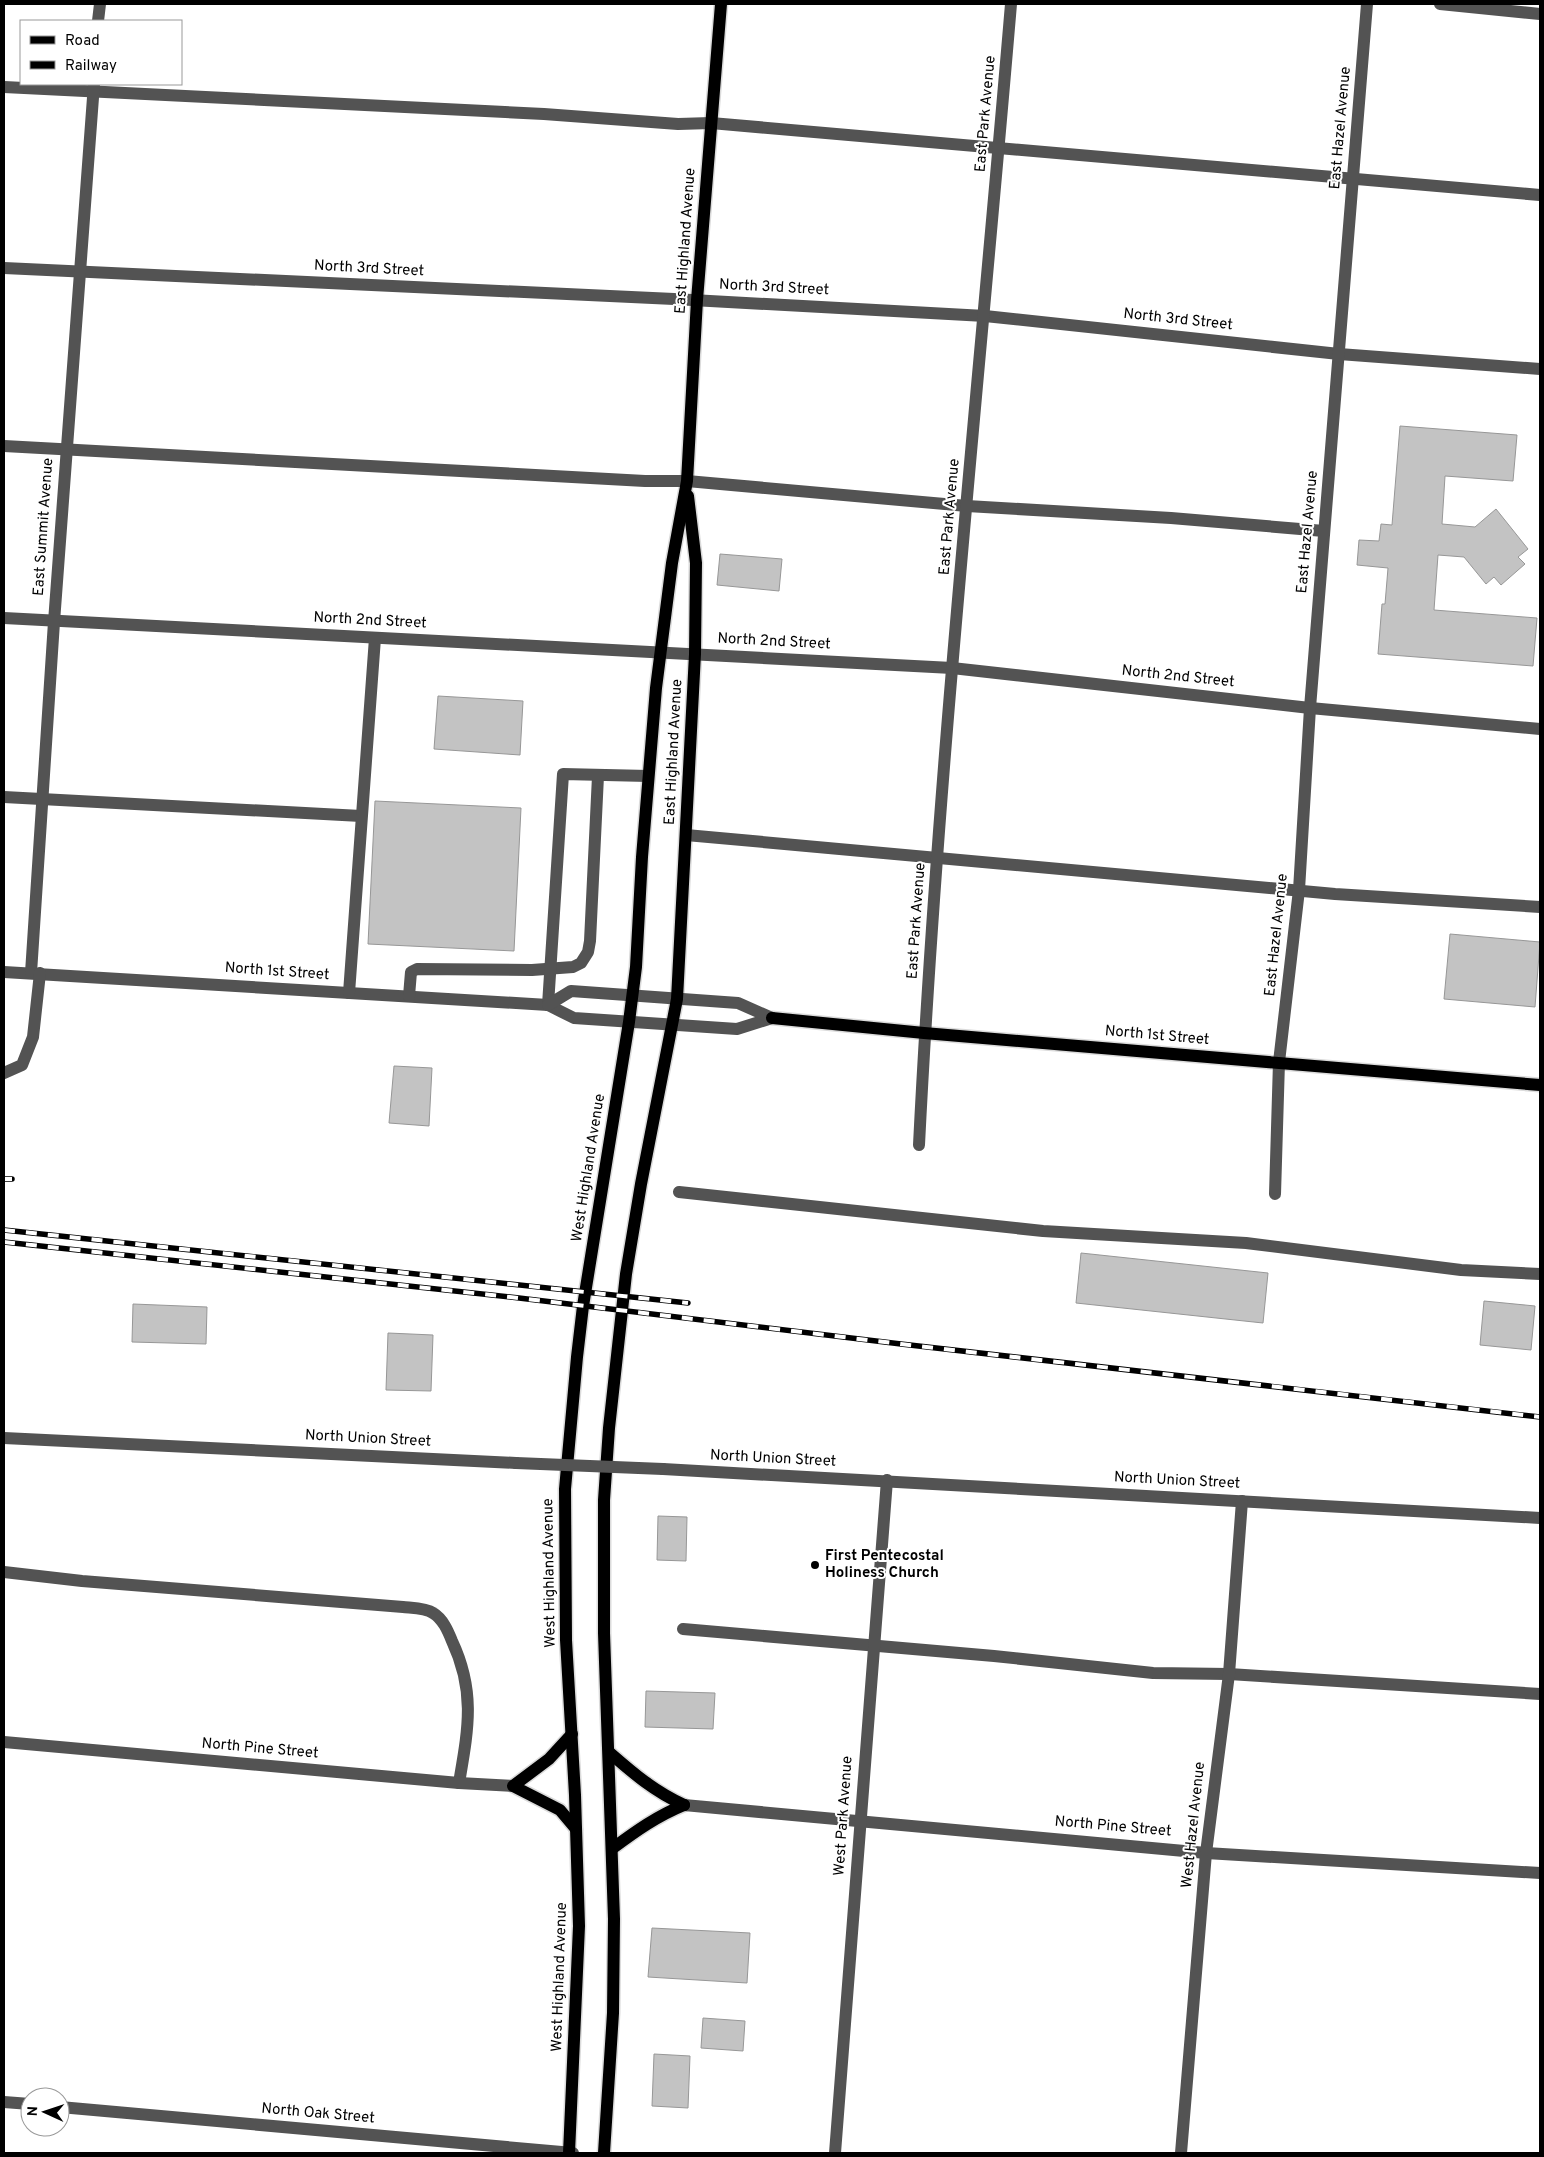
<svg xmlns="http://www.w3.org/2000/svg" width="1544" height="2157" font-family="Overpass,sans-serif">
  <style>
    .building { fill: #c3c3c3; stroke: #979797 }
    .lines { fill: none; stroke-linecap: round; stroke-linejoin: round }
    .major-casing { stroke: #dbdbdb; stroke-width: 15 }
    .minor { stroke: #535353; stroke-width: 12 }
    .major { stroke: #000; stroke-width: 12 }
    .rail-casing { stroke: #000; stroke-width: 5.5 }
    .rail { stroke: #fff; stroke-width: 4; stroke-dasharray: 11; stroke-linecap: butt }
    .minor-bridge { stroke: #535353; stroke-width: 12 }
    .poi-dot { fill: #000; stroke: #fff; stroke-width: 2 }
    .labels { text-anchor: middle; dominant-baseline: central; stroke-width: 4; stroke-linejoin: round; paint-order: stroke }
    .street-label { font-size: 15px; fill: #000; stroke: #fff }
    .poi-label { font-size: 15px; font-weight: bold; fill: #000; stroke: #fff; text-anchor: start }
  </style>
  <rect width="100%" height="100%" fill="#fff"/>
  <g class="building">
    <polygon points="1400,426 1517,435 1513,481 1445,476 1442,524 1475,527 1496,509 1528,549 1518,557 1525,564 1501,585 1494,577 1486,584 1464,557 1438,555 1434,610 1537,618 1533,666 1378,654 1382,604 1385,604 1388,568 1357,565 1359,540 1379,541 1381,524 1392,525"/>
    <polygon points="720,554 782,559 779,591 717,585"/>
    <polygon points="438,696 523,701 520,755 434,749"/>
    <polygon points="375,801 521,808 514,951 368,944"/>
    <polygon points="1450,934 1540,942 1535,1007 1444,999"/>
    <polygon points="394,1066 432,1068 429,1126 389,1123"/>
    <polygon points="1081,1253 1268,1273 1263,1323 1076,1303"/>
    <polygon points="1484,1301 1535,1306 1531,1350 1480,1345"/>
    <polygon points="133,1304 207,1307 206,1344 132,1342"/>
    <polygon points="388,1333 433,1335 431,1391 386,1390"/>
    <polygon points="658,1516 687,1517 686,1561 657,1560"/>
    <polygon points="646,1691 715,1693 713,1729 645,1727"/>
    <polygon points="652,1928 750,1933 747,1983 648,1977"/>
    <polygon points="703,2018 745,2021 743,2051 701,2048"/>
    <polygon points="654,2054 690,2056 688,2108 652,2106"/>
  </g>
  <g class="lines">
    <g class="major-casing">
      <g id="major">
        <polyline points="772,1018 924,1033 1540,1085"/>
        <polyline points="572,1734 549,1759 513,1786 560,1810 576,1829"/>
        <path d="M 610,1753 C 634,1774 654,1791 684,1805"/>
        <path d="M 613,1848 C 636,1831 657,1816 684,1805"/>
        <polyline points="569,2153 579,1926 575,1795 566,1640 565,1489 577,1357 583,1306 629,1022 636,967 642,857 656,688 672,563 687,481 697,300 721,4"/>
        <polyline points="604,2153 613,2013 614,1919 604,1633 604,1500 609,1428 626,1274 641,1184 677,999 695,654 696,563 688,496"/>
      </g>
    </g>
    <g class="minor">
      <polyline points="1440,4 1540,14"/>
      <polyline points="98,21 100,4"/>
      <polyline points="4,87 544,114 678,124 711,123 1540,195"/>
      <polyline points="4,268 674,299 985,316 1339,354 1540,369"/>
      <polyline points="4,446 645,481 687,481 967,506 1171,518 1324,531"/>
      <polyline points="4,618 952,668 1310,708 1540,729"/>
      <polyline points="4,797 361,816"/>
      <polyline points="686,835 1335,894 1540,907"/>
      <polyline points="4,972 548,1005 574,1018 737,1029 772,1018"/>
      <polyline points="31,973 54,622 94,84"/>
      <polyline points="349,993 375,638"/>
      <polyline points="409,996 411,972 417,969 532,970 573,967 581,963 588,952 590,941 598,776"/>
      <polyline points="548,1005 563,774 648,776"/>
      <polyline points="548,1005 571,991 738,1003 772,1018"/>
      <polyline points="4,1073 22,1065 33,1037 40,973"/>
      <path d="M 919,1145 C 938,764 979,384 1011,4"/>
      <polyline points="679,1192 1043,1231 1246,1243 1461,1270 1540,1274"/>
      <polyline points="1275,1194 1279,1062 1299,890 1310,708 1367,4"/>
      <polyline points="4,1438 516,1463"/>
      <polyline points="663,1469 1540,1518"/>
      <path d="M 4,1572 L 82,1581 L 403,1607 C 411,1608 426,1608 433,1613 C 443,1619 448,1631 452,1641 C 476,1692 468,1730 459,1783"/>
      <polyline points="683,1629 994,1656 1153,1673 1229,1674 1540,1694"/>
      <polyline points="4,1742 459,1783 513,1786"/>
      <polyline points="684,1805 1206,1853 1540,1873"/>
      <polyline points="4,2102 30,2104"/>
      <polyline points="60,2107 573,2153"/>
      <polyline points="835,2153 887,1480"/>
      <polyline points="1181,2153 1206,1853 1229,1674 1242,1501"/>
    </g>
    <use href="#major" class="major"/>
    <g class="rail-casing">
      <g id="rail">
        <polyline points="4,1179 12,1179"/>
        <polyline points="4,1230 688,1303"/>
        <polyline points="4,1242 519,1298 901,1344 1540,1417"/>
      </g>
    </g>
    <use href="#rail" class="rail"/>
    <polyline class="minor-bridge" points="516,1463 663,1469"/>
  </g>
  <circle class="poi-dot" cx="815" cy="1565" r="5"/>
  <g class="labels">
    <g class="street-label">
      <text transform="translate(986 114) rotate(-85)">East Park Avenue</text>
      <text transform="translate(1341 128) rotate(-85)">East Hazel Avenue</text>
      <text transform="translate(686 241) rotate(-86)">East Highland Avenue</text>
      <text transform="translate(369 269) rotate(3)">North 3rd Street</text>
      <text transform="translate(774 288) rotate(3)">North 3rd Street</text>
      <text transform="translate(1178 320) rotate(6)">North 3rd Street</text>
      <text transform="translate(950 517) rotate(-85)">East Park Avenue</text>
      <text transform="translate(44 527) rotate(-86)">East Summit Avenue</text>
      <text transform="translate(1308 532) rotate(-85)">East Hazel Avenue</text>
      <text transform="translate(370 621) rotate(3)">North 2nd Street</text>
      <text transform="translate(774 642) rotate(3)">North 2nd Street</text>
      <text transform="translate(1178 677) rotate(6)">North 2nd Street</text>
      <text transform="translate(674 752) rotate(-87)">East Highland Avenue</text>
      <text transform="translate(917 921) rotate(-86)">East Park Avenue</text>
      <text transform="translate(1277 935) rotate(-84)">East Hazel Avenue</text>
      <text transform="translate(277 972) rotate(4)">North 1st Street</text>
      <text transform="translate(1157 1036) rotate(5)">North 1st Street</text>
      <text transform="translate(589 1168) rotate(-81)">West Highland Avenue</text>
      <text transform="translate(368 1439) rotate(3)">North Union Street</text>
      <text transform="translate(773 1459) rotate(3)">North Union Street</text>
      <text transform="translate(1177 1481) rotate(3)">North Union Street</text>
      <text transform="translate(550 1573) rotate(-91)">West Highland Avenue</text>
      <text transform="translate(260 1749) rotate(5)">North Pine Street</text>
      <text transform="translate(844 1816) rotate(-86)">West Park Avenue</text>
      <text transform="translate(1194 1825) rotate(-84)">West Hazel Avenue</text>
      <text transform="translate(1113 1827) rotate(5)">North Pine Street</text>
      <text transform="translate(560 1977) rotate(-88)">West Highland Avenue</text>
      <text transform="translate(318 2114) rotate(5)">North Oak Street</text>
    </g>
    <g class="poi-label">
      <text x="825" y="1556">First Pentecostal<tspan x="825" dy="17">Holiness Church</tspan></text>
    </g>
  </g>
  <rect width="1544" height="2157" fill="none" stroke="#000000" stroke-width="10"/>
  <rect x="20" y="20" width="162" height="65" fill="#ffffff" stroke="#999999"/>
  <rect x="30" y="36" width="25" height="8" fill="#000000" stroke="#999999"/>
  <text x="65" y="45" font-size="15" fill="#000000">Road</text>
  <rect x="30" y="61" width="25" height="8" fill="#000000" stroke="#999999"/>
  <text x="65" y="70" font-size="15" fill="#000000">Railway</text>
  <g transform="translate(45 2112) rotate(273)"><circle r="24" fill="#ffffff" stroke="#999999"/>
  <path d="M0-4L9 19L0 12L-9 19Z" fill="#000000"/>
  <text y="-8" font-size="14" font-weight="bold" text-anchor="middle" fill="#000000">N</text>
  </g>
</svg>
